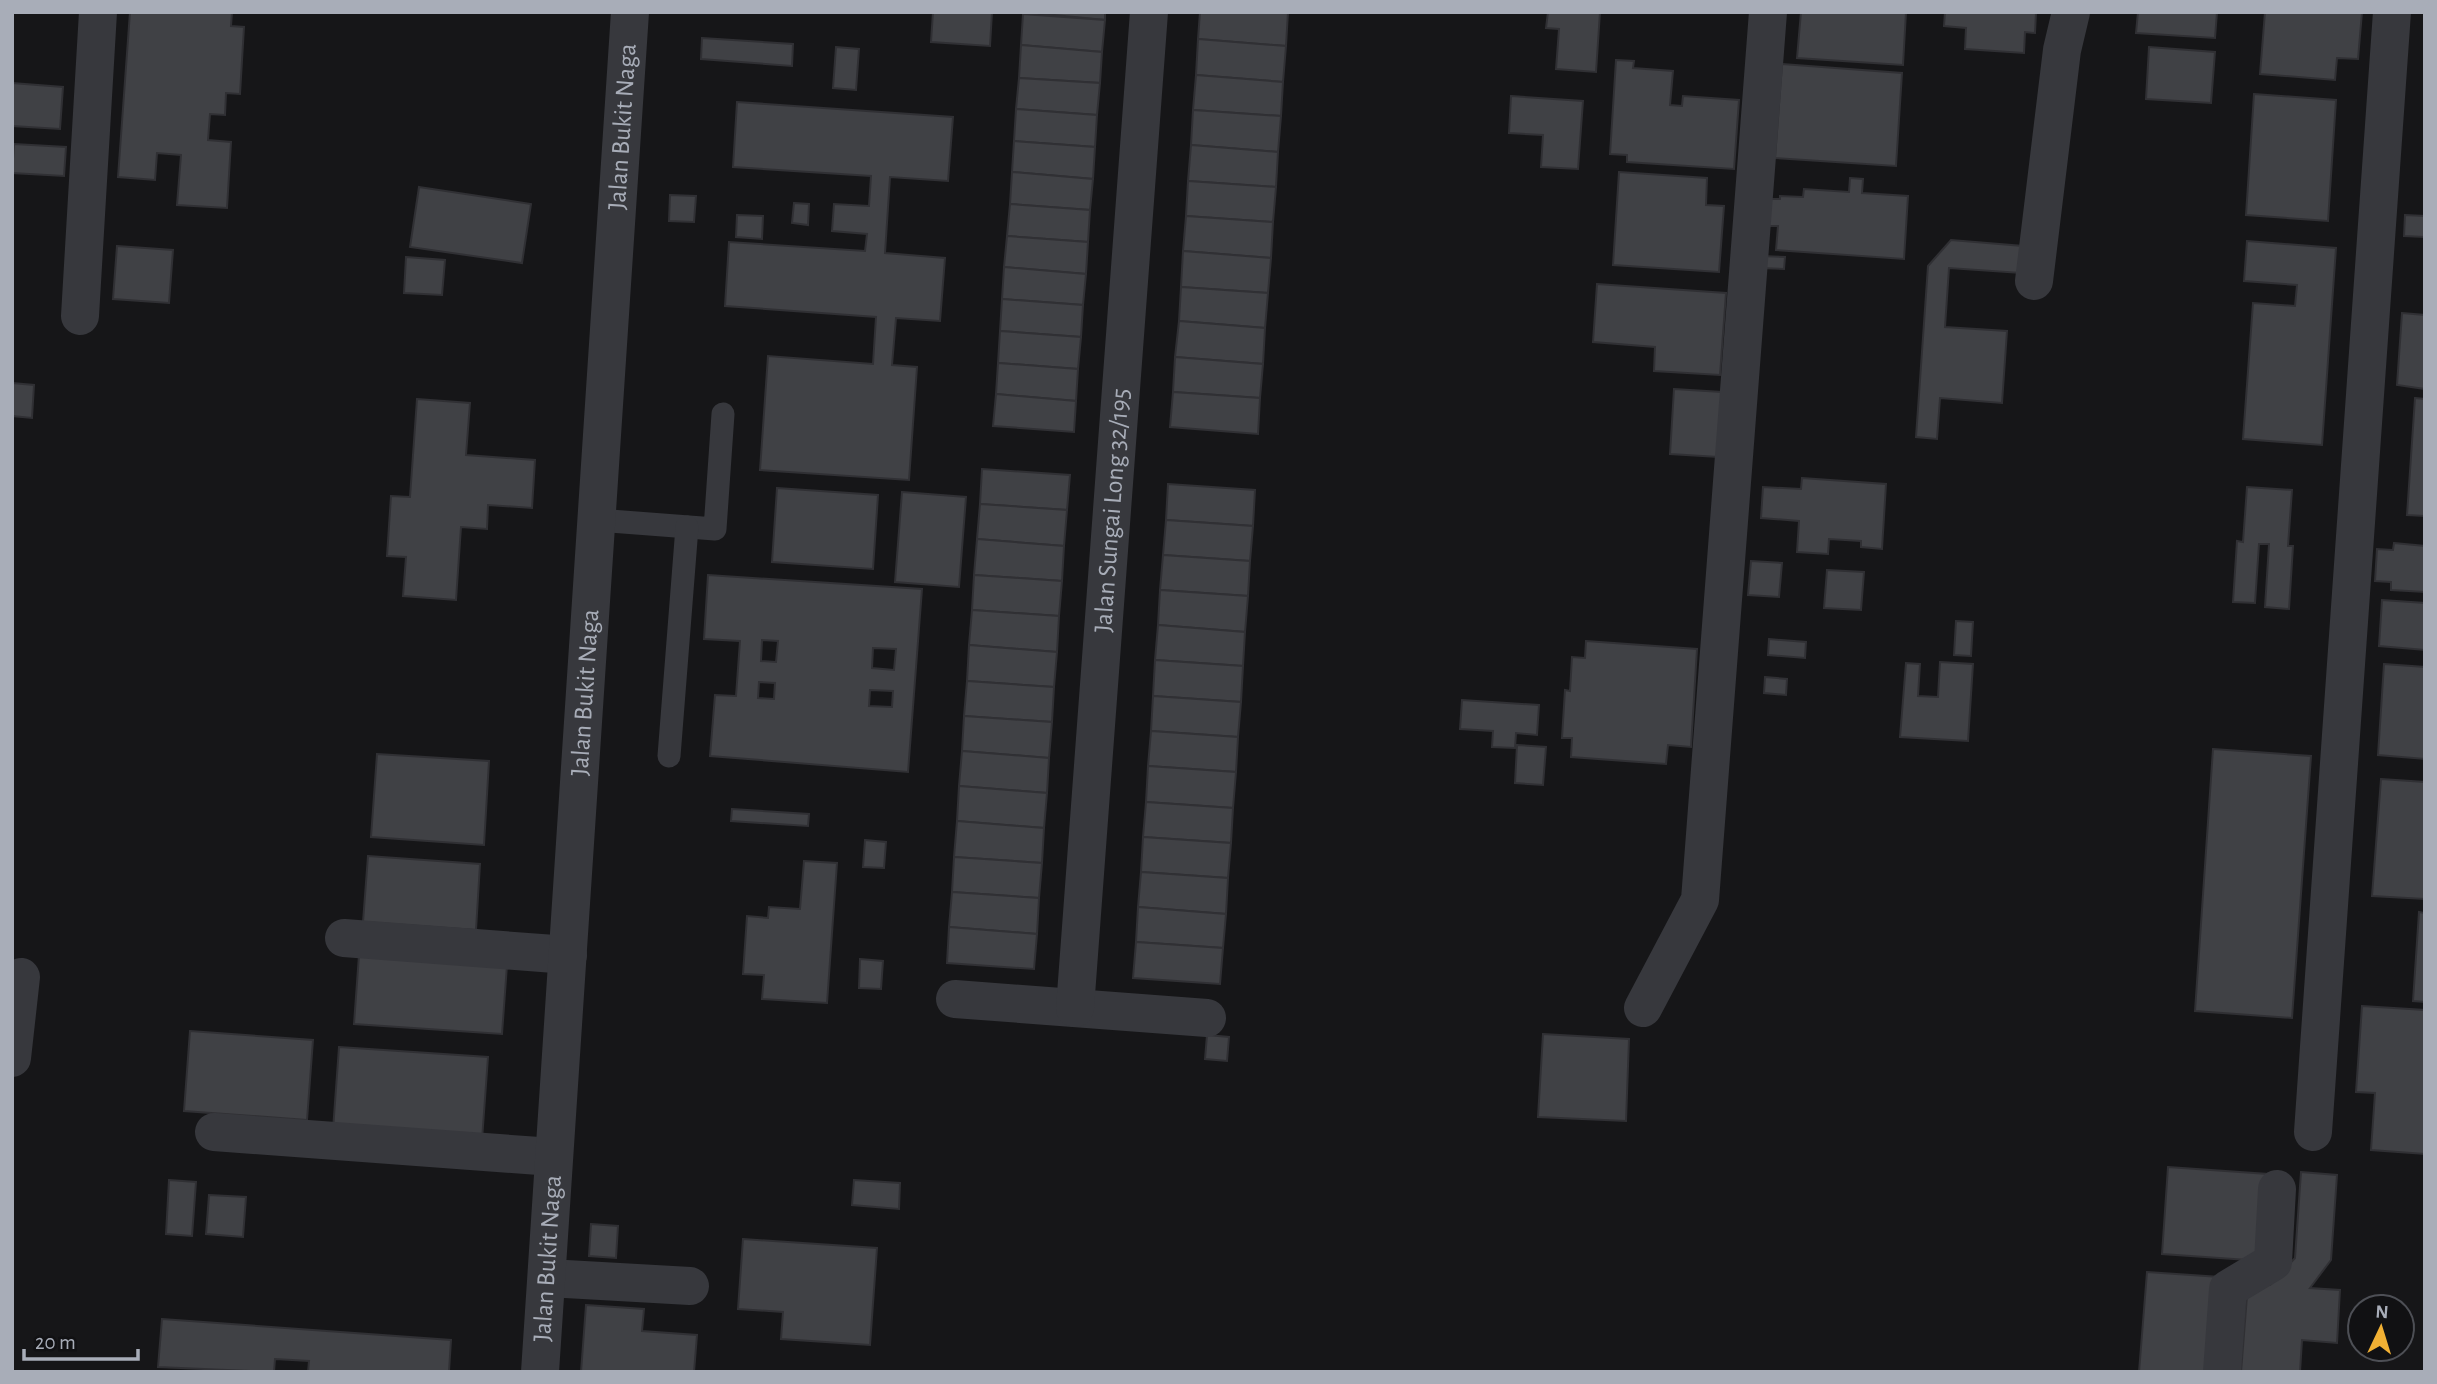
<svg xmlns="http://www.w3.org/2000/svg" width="2437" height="1384" font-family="'Alegreya Sans',sans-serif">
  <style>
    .building { fill: #404145; stroke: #303034; stroke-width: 2; fill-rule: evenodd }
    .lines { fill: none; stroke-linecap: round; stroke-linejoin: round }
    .service { stroke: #37383d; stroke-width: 23 }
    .minor { stroke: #37383d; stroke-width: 38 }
    .labels { text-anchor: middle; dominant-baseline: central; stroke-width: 5; stroke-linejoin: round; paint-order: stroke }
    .street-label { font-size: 26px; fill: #a8adb8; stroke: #111113 }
  </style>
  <rect width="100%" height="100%" fill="#161618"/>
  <g class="building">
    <polygon points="130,12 232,12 231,26 244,27 240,94 226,93 225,115 210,114 208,140 231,142 227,208 177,205 181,155 157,153 155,180 118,177"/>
    <polygon points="933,12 992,12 990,46 931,42"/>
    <polygon points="1024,12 1105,12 1105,20"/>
    <polygon points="1200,12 1288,12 1286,46 1198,39"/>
    <polygon points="1548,12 1600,12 1596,72 1556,69 1559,29 1546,28"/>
    <polygon points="1801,12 1906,12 1903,65 1797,58"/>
    <polygon points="1945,12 2036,12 2035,33 2025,32 2024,53 1965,49 1966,28 1944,26"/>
    <polygon points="2138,12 2217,12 2215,38 2136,33"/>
    <polygon points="2265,12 2362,12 2358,59 2337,58 2335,80 2260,74"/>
    <polygon points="1023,14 1105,20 1102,52 1021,45"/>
    <polygon points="702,38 793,44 792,66 701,59"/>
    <polygon points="1198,39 1286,46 1283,82 1196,75"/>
    <polygon points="1021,45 1102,52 1100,83 1019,78"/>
    <polygon points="836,47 859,49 856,90 833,88"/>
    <polygon points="2149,47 2215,52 2211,103 2146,99"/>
    <polygon points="1616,60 1634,61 1633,68 1673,71 1670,105 1682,106 1683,96 1739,100 1734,169 1627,162 1627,155 1610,154"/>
    <polygon points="1782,64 1902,73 1896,166 1775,158"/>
    <polygon points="1196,75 1283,82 1281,116 1193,110"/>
    <polygon points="1019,78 1100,83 1097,115 1016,109"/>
    <polygon points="12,83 63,87 60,129 12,126"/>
    <polygon points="2254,94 2336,100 2328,221 2246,215"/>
    <polygon points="1511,96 1583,101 1578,169 1541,167 1543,135 1509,133"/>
    <polygon points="737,102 953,117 948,181 890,177 885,253 945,258 940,321 896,318 892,365 917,367 909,480 760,470 768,356 873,364 876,317 725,306 729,242 865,251 867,234 832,231 834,204 869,206 871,176 733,167"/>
    <polygon points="1016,109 1097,115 1095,147 1014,141"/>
    <polygon points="1193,110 1281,116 1278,152 1191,145"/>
    <polygon points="1014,141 1095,147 1093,179 1012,172"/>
    <polygon points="14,144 66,147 64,176 12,173"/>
    <polygon points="1191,145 1278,152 1276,187 1188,181"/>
    <polygon points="1012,172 1093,179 1090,210 1010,204"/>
    <polygon points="1619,172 1707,178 1706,205 1724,206 1719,272 1613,265"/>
    <polygon points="1850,178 1863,179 1862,193 1908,196 1904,259 1776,250 1778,226 1767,226 1769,199 1780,199 1780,196 1803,197 1804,189 1849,192"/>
    <polygon points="1188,181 1276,187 1273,222 1186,216"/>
    <polygon points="419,187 531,204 522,263 410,247"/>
    <polygon points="670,195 696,196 694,222 669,221"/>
    <polygon points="794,203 809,204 808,225 792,223"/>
    <polygon points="1010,204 1090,210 1088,242 1007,236"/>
    <polygon points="737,215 763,216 762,239 736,237"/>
    <polygon points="2405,215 2425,216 2425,237 2404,236"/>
    <polygon points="1186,216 1273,222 1271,258 1183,251"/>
    <polygon points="1007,236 1088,242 1086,274 1004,267"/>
    <polygon points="1951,240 2023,246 2021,273 1949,268 1945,327 2007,331 2002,403 1940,398 1937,439 1916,437 1928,266"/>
    <polygon points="2247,241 2336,248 2322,445 2243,439 2253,303 2295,306 2297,285 2244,281"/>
    <polygon points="117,246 173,250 169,303 113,299"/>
    <polygon points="1183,251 1271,258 1268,293 1181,287"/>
    <polygon points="1761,256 1785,257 1784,269 1760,268"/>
    <polygon points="406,257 445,260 442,295 404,293"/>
    <polygon points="1004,267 1086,274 1083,305 1002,299"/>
    <polygon points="1597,284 1726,293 1720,375 1654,371 1655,347 1593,342"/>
    <polygon points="1181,287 1268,293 1265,328 1179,321"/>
    <polygon points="1002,299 1083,305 1081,337 1000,331"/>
    <polygon points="2402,313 2425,315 2425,389 2397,385"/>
    <polygon points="1179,321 1265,328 1263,364 1175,357"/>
    <polygon points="1000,331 1081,337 1078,369 998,363"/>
    <polygon points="1175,357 1263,364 1260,398 1173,392"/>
    <polygon points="998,363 1078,369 1076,401 996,394"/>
    <polygon points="12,383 34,385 32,418 12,416"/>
    <polygon points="1674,389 1722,392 1718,457 1670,454"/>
    <polygon points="1173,392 1260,398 1258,434 1170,427"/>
    <polygon points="996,394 1076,401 1074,432 993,426"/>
    <polygon points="2415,398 2425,399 2425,516 2407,515"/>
    <polygon points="417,399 470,403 466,455 535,460 532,508 488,505 487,529 461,527 456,600 403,596 406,557 387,556 391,496 410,497"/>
    <polygon points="982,469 1070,475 1067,510 980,504"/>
    <polygon points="1802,478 1886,484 1882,549 1861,547 1861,541 1829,539 1828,554 1797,552 1799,521 1761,518 1763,487 1801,489"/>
    <polygon points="1168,484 1255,490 1253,526 1166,520"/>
    <polygon points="2247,487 2292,490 2288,546 2293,546 2289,609 2265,607 2269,544 2259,544 2255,603 2233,602 2237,541 2243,542"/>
    <polygon points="777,488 878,495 873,569 772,562"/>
    <polygon points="902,492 966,497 959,587 895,582"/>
    <polygon points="980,504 1067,510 1064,546 977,539"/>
    <polygon points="1166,520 1253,526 1250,561 1163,555"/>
    <polygon points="977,539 1064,546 1062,581 974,575"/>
    <polygon points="2394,543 2425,546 2425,592 2391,590 2391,582 2375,581 2377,549 2393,550"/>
    <polygon points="1163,555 1250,561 1248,596 1160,590"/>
    <polygon points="1751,561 1782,563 1779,597 1748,595"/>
    <polygon points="1827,570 1864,572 1861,610 1824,608"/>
    <path d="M 708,575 L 922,589 L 908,772 L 710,756 L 715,695 L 736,696 L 740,641 L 704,639 ZM 762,640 L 778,641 L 776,662 L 761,661 ZM 873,648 L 896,649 L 894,670 L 872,668 ZM 759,682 L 775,683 L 774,699 L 758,698 ZM 870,690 L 893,691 L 892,707 L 869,706 Z"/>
    <polygon points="974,575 1062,581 1059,616 972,610"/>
    <polygon points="1160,590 1248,596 1245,632 1158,625"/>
    <polygon points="2382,600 2425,603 2425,650 2379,646"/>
    <polygon points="972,610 1059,616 1057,652 969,645"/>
    <polygon points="1956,621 1973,622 1971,656 1954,655"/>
    <polygon points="1158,625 1245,632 1243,666 1155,660"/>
    <polygon points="1769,639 1806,642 1805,658 1768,655"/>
    <polygon points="1586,641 1697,649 1691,747 1668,745 1666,764 1571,757 1572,738 1562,738 1565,690 1570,691 1572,657 1585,658"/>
    <polygon points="969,645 1057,652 1054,687 967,681"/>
    <polygon points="1155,660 1243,666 1241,702 1153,696"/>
    <polygon points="1940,662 1973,664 1968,741 1900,737 1906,663 1920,664 1918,696 1938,697"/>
    <polygon points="2384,664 2425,667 2425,759 2378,755"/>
    <polygon points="1765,677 1787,679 1786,695 1764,693"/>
    <polygon points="967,681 1054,687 1052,722 964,716"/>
    <polygon points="1153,696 1241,702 1238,737 1151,731"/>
    <polygon points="1462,700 1539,705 1537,735 1516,733 1515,748 1492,747 1493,731 1460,729"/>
    <polygon points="964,716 1052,722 1049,758 962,751"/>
    <polygon points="1151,731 1238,737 1236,772 1148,766"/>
    <polygon points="1517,745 1546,747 1543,785 1515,783"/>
    <polygon points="2213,749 2311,756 2292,1018 2195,1011"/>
    <polygon points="962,751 1049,758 1047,793 959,786"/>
    <polygon points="377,754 489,761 484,845 371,837"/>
    <polygon points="1148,766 1236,772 1233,808 1146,802"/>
    <polygon points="2381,779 2425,782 2425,899 2372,896"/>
    <polygon points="959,786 1047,793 1044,828 957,821"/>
    <polygon points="1146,802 1233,808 1231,843 1143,837"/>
    <polygon points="732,809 809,814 808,826 731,821"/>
    <polygon points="957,821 1044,828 1042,863 954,857"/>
    <polygon points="1143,837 1231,843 1228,878 1141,872"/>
    <polygon points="865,840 886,842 884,868 863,867"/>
    <polygon points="368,856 480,864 476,930 363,922"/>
    <polygon points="954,857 1042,863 1039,898 952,892"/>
    <polygon points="804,861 837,863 827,1003 762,999 764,975 743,974 747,916 768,918 769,907 800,909"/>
    <polygon points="1141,872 1228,878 1226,914 1138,907"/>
    <polygon points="952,892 1039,898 1037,934 949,927"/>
    <polygon points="1138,907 1226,914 1223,948 1136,942"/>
    <polygon points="2419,912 2425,913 2425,1002 2413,1001"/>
    <polygon points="949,927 1037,934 1034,969 947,963"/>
    <polygon points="1136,942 1223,948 1220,984 1133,978"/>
    <polygon points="359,955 507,965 502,1034 354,1024"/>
    <polygon points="860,959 883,961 881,989 859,988"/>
    <polygon points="2362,1006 2425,1010 2425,1154 2371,1150 2375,1093 2356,1092"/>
    <polygon points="190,1031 313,1040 307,1120 184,1111"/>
    <polygon points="1543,1034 1629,1039 1626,1121 1538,1117"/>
    <polygon points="1207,1035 1229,1037 1227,1061 1205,1059"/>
    <polygon points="339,1047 488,1057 482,1140 333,1130"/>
    <polygon points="2168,1167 2268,1174 2262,1261 2162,1254"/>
    <polygon points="2301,1172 2337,1175 2331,1260 2310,1288 2340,1290 2337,1343 2302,1340 2300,1372 2241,1372 2248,1283 2270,1285 2295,1258"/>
    <polygon points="169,1180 196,1182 192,1236 166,1234"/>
    <polygon points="854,1180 900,1183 899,1209 852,1205"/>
    <polygon points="209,1195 246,1197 243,1237 206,1234"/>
    <polygon points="591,1224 618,1226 616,1258 589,1256"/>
    <polygon points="743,1239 877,1248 870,1345 781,1339 783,1312 738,1309"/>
    <polygon points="2147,1272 2220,1277 2213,1372 2139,1372"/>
    <polygon points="586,1305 644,1309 642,1331 697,1335 694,1372 581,1372"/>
    <polygon points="162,1319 451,1340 449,1371 459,1372 308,1372 309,1361 275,1359 274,1372 158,1367"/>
  </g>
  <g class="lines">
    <g class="service">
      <polyline points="597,520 715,529 723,414"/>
      <polyline points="669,756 687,527"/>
    </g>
    <g class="minor">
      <polyline points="2034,281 2062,50 2071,12"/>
      <polyline points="80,316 98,12"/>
      <polyline points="344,938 568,955"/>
      <polyline points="955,999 1207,1018"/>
      <path id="s1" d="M 1075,1008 L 1149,12"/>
      <polyline points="1643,1008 1700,900 1768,12"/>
      <polyline points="12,1058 21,977"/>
      <polyline points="214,1132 553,1157"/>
      <polyline points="2313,1132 2392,12"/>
      <polyline points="548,1278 690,1286"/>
      <path id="s2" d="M 540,1372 L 630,12"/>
      <polyline points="2222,1372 2228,1289 2273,1262 2277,1189"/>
    </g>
  </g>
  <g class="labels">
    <g class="street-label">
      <text stroke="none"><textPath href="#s2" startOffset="1248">Jalan Bukit Naga</textPath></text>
      <text stroke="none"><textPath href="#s1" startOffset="499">Jalan Sungai Long 32/195</textPath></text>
      <text stroke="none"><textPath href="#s2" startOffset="681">Jalan Bukit Naga</textPath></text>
      <text stroke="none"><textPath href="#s2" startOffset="114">Jalan Bukit Naga</textPath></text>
    </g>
  </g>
  <rect width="2437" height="1384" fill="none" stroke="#a8adb8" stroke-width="28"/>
  <g transform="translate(2381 1328) rotate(4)"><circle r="33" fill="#111113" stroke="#4d4f55" stroke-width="2"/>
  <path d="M0-5L12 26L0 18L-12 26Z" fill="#f2b134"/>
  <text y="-10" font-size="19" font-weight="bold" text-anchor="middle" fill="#a8adb8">N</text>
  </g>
  <path d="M24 1349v10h114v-10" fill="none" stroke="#a8adb8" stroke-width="3.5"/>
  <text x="35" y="1349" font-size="21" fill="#a8adb8" stroke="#111113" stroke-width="5" paint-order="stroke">20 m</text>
</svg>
